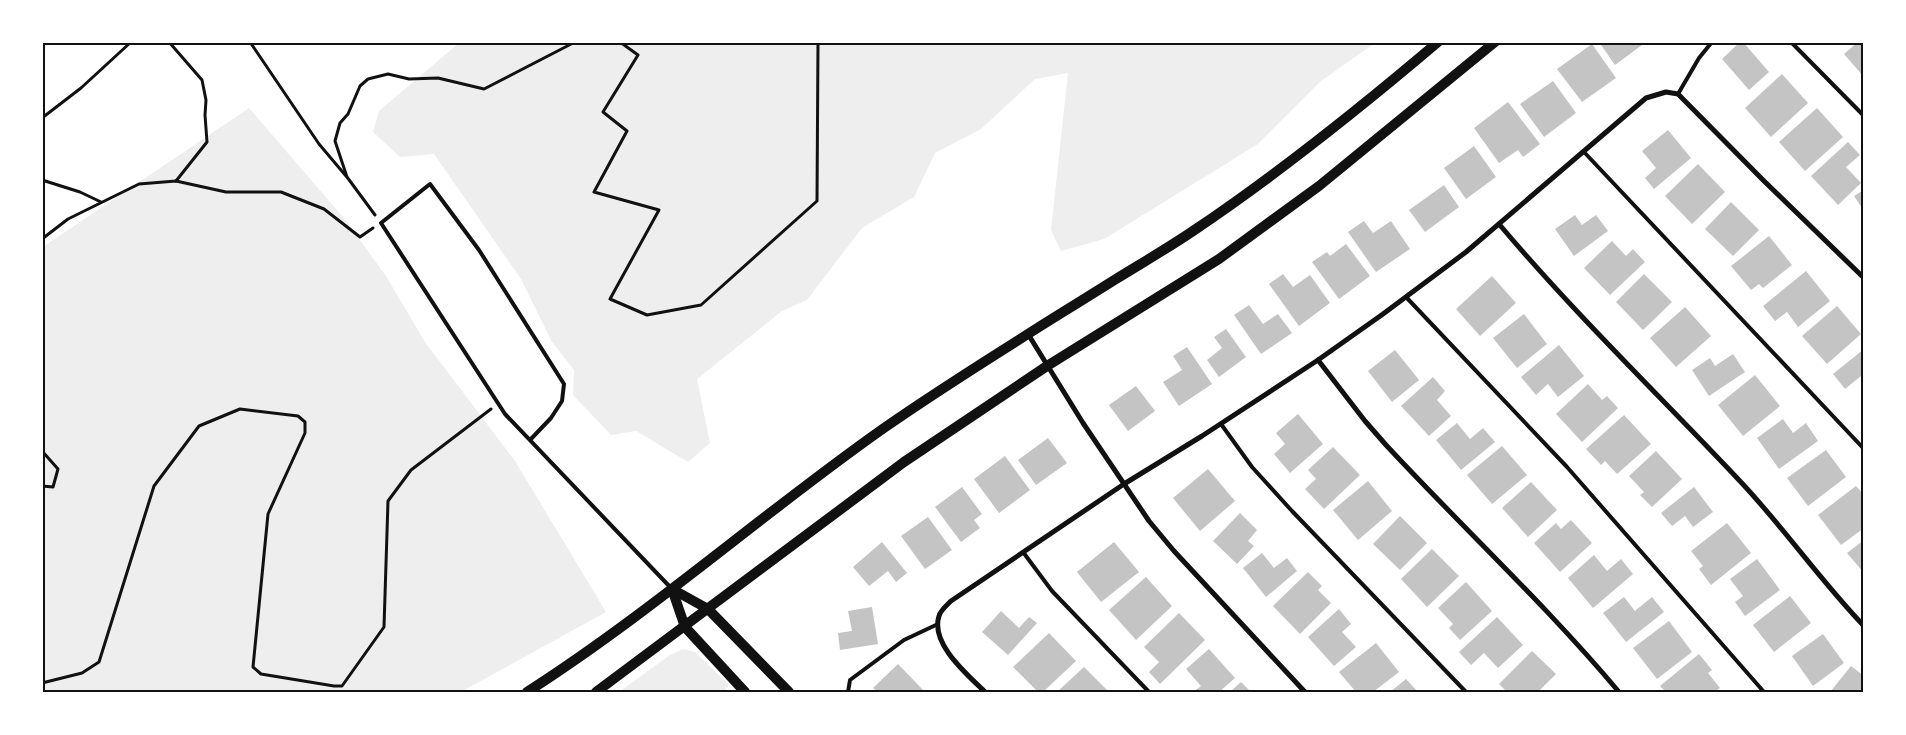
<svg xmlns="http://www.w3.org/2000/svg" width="1906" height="735" font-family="Ubuntu,sans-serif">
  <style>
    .green { fill: #eee }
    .building { fill: #c4c4c4 }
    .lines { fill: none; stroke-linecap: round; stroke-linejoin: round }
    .path { stroke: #111; stroke-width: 3 }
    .service { stroke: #111; stroke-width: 4 }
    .minor { stroke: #111; stroke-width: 5 }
    .secondary { stroke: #111; stroke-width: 10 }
    .neatline { fill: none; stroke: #111; stroke-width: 2 }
  </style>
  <rect width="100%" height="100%" fill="#fff"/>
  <g class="green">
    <polygon points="459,43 1375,43 1321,81 1258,144 1104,239 1061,251 1051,230 1068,73 1035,79 981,129 935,153 914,197 862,228 807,300 782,311 697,379 710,443 688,462 636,431 611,435 573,395 574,370 552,342 521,279 434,154 400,157 373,132 379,111"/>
    <polygon points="249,108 343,217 386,276 425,342 515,461 606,612 461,692 43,692 43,247"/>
    <polygon points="683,649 695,652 729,685 723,692 619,692 670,655"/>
  </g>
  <g class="building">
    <polygon points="1599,42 1646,42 1615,65"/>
    <polygon points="1740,42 1743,42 1769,72 1749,90 1722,59"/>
    <polygon points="1858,42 1864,42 1864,77 1844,54"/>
    <polygon points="1592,44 1616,78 1582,102 1557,69"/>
    <polygon points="1782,74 1808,103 1771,137 1745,108"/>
    <polygon points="1553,81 1576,113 1544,137 1520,104"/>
    <polygon points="1508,102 1540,144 1523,157 1518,150 1499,163 1474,128"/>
    <polygon points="1817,108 1843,137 1805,171 1779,142"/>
    <polygon points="1668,130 1691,158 1654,189 1645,178 1656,168 1642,151"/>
    <polygon points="1848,142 1860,155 1846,167 1861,183 1838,205 1811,176"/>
    <polygon points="1474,146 1496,177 1466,199 1444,168"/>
    <polygon points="1698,164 1725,192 1692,224 1665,196"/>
    <polygon points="1444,185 1459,207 1425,232 1409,210"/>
    <polygon points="1864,190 1864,211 1854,196"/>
    <polygon points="1731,202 1759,230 1733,256 1705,229"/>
    <polygon points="1575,215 1582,225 1596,215 1608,231 1574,256 1555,229"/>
    <polygon points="1364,221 1373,233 1391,221 1410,249 1376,272 1348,232"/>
    <polygon points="1769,236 1792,265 1763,288 1759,284 1751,290 1731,266"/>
    <polygon points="1612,241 1626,256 1633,249 1645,262 1610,295 1584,268"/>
    <polygon points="1346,244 1370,276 1339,299 1312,262 1327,252 1330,256"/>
    <polygon points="1806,271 1830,301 1798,327 1787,312 1775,321 1763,306"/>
    <polygon points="1283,274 1293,287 1310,275 1330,303 1299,326 1269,284"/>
    <polygon points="1644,274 1672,302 1643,330 1616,302"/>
    <polygon points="1492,276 1516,303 1480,336 1456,309"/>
    <polygon points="1249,305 1263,324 1278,314 1292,333 1261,354 1234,315"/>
    <polygon points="1837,306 1861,334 1827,364 1802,336"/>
    <polygon points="1685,307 1711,336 1676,367 1650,338"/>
    <polygon points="1524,314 1547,344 1517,368 1493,338"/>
    <polygon points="1226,329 1246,357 1219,377 1207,360 1222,348 1214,337"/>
    <polygon points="1559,345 1584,376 1558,397 1548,384 1536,395 1521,377"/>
    <polygon points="1187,347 1212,384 1179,406 1163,382 1182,370 1173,356"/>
    <polygon points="1864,349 1864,379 1861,376 1845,389 1833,374"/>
    <polygon points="1395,350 1419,380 1392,402 1368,371"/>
    <polygon points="1733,354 1745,372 1709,396 1692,370 1710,358 1715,366"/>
    <polygon points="1755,375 1780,406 1743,436 1718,405"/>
    <polygon points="1433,377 1445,391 1437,400 1451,416 1429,436 1401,406"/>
    <polygon points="1588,384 1602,400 1607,396 1618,408 1582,442 1556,414"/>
    <polygon points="1136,386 1155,411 1128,431 1109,405"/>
    <polygon points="1298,414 1323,444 1290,473 1274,454 1285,444 1276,433"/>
    <polygon points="1624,415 1651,444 1617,474 1605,461 1601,465 1586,449"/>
    <polygon points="1783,419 1793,433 1806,423 1818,441 1779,469 1757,438"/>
    <polygon points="1457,423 1470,439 1483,428 1495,442 1461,470 1436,440"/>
    <polygon points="1048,438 1067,463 1036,485 1018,460"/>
    <polygon points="1502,446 1527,475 1492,504 1467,475"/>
    <polygon points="1333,447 1360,475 1324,509 1305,489 1316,479 1308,470"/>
    <polygon points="1826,450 1846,477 1808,506 1787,478"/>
    <polygon points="1656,451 1682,479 1652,507 1640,495 1644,492 1629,476"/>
    <polygon points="1005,456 1030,490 999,513 974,479"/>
    <polygon points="1208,469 1235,501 1200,531 1173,498"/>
    <polygon points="1368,481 1392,511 1358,540 1333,510"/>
    <polygon points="1531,482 1557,510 1528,537 1502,508"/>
    <polygon points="1856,486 1864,495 1864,528 1841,545 1818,515"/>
    <polygon points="962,487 982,514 974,520 980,528 961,542 935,507"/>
    <polygon points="1694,487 1713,512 1693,527 1685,516 1672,526 1661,513"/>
    <polygon points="1240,513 1257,530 1248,541 1254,546 1237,564 1213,541"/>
    <polygon points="1400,516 1427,543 1400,570 1373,544"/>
    <polygon points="928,517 952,550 925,569 901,536"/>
    <polygon points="1571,520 1592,543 1560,572 1534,543 1556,523 1561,529"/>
    <polygon points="1727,523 1751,553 1711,585 1699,569 1703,566 1691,551"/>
    <polygon points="1864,540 1864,573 1847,553"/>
    <polygon points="882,542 907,573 896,582 888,571 869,586 853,567"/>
    <polygon points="1114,542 1139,572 1101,602 1077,572"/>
    <polygon points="1432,549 1459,576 1427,607 1401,579"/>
    <polygon points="1262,553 1274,568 1287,558 1297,571 1266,597 1243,568"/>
    <polygon points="1594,555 1607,571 1621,559 1633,574 1593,608 1568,578"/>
    <polygon points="1757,559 1780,590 1745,616 1735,602 1743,596 1730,579"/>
    <polygon points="1308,572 1322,586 1318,590 1331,603 1300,634 1273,606"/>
    <polygon points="1146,577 1172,606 1136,640 1109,610"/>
    <polygon points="1466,582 1492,611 1460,640 1449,628 1453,624 1438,608"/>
    <polygon points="1790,596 1811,623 1774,652 1753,625"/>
    <polygon points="1624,597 1635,611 1652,597 1664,612 1626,642 1603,613"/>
    <polygon points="872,607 878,644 840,650 838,633 852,631 848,611"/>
    <polygon points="1339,609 1351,624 1342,632 1356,647 1334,666 1308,637"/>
    <polygon points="1001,611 1019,628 1029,617 1037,623 1008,655 982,632"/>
    <polygon points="1179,613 1205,640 1160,684 1149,672 1159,662 1144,647"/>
    <polygon points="1497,617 1523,645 1498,668 1484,653 1471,665 1459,652"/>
    <polygon points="1669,621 1692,652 1657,679 1633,648"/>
    <polygon points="1049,633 1076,661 1043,692 1038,692 1013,667"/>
    <polygon points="1823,634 1844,663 1813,686 1792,656"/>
    <polygon points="1376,643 1399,672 1373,692 1356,692 1339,672"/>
    <polygon points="1209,649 1235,678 1219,692 1193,692 1201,686 1186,669"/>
    <polygon points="1532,651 1556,674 1538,692 1507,692 1499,684"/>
    <polygon points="1699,654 1712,670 1708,673 1720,688 1714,692 1666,692 1660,686"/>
    <polygon points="898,664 925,692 878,692 873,688"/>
    <polygon points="1851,666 1864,676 1864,692 1830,692"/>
    <polygon points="1084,667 1109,692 1057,692"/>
    <polygon points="1406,679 1417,691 1415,692 1390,692"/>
    <polygon points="1241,682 1251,692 1230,692"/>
  </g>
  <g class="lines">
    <g class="path">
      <polyline points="169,42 202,80 206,100 205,115 207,142 176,181"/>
      <polyline points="250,42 319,144 346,176"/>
      <polyline points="620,42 638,55 603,112 627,131 594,192 659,210 610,299 647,315 701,305 817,201 818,42"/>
      <polyline points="42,118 81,88 131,42"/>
      <polyline points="42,180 80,192 101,202"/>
      <polyline points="375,215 347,177 335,141 340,123 348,114 360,86 368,79 388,74 409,79 438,78 484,89 575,42"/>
      <polyline points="42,239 68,219 139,184 176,181 226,192 281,192 324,209 360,237 373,228"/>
      <polyline points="42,451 58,469 53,487 42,486"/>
      <polyline points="42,683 82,673 99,662 154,486 199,426 240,409 298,416 305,422 305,433 268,514 253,667 261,674 334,686 342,686 384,627 388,501 411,470 491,409"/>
    </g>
    <g class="service">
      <polyline points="1791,42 1864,116"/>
      <polyline points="1678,94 1699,58 1712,42"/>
      <polyline points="1584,152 1864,449"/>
      <polyline points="1406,297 1567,467 1764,692"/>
      <polyline points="1221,424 1252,467 1292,511 1466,692"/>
      <polyline points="530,440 551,418 562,401 564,384 479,250 430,184 381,223 505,414 671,588"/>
      <polyline points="1023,552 1052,591 1149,692"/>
      <polyline points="848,692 850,680 904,640 938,624"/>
    </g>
    <g class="minor">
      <path d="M 1499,224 C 1574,313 1658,394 1738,479 C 1782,525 1819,579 1864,626"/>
      <polyline points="1028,334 1083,423 1149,521 1174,551 1305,692"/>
      <path d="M 1318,360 L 1365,421 L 1386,445 C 1463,528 1546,605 1619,692"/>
      <path d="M 985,692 C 968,675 930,644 939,616 C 940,611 947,605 951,601 L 1124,484 L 1202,436 L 1318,360 L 1383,314 L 1466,252 L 1646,98 L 1666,92 L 1678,94 L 1764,181 L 1864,278"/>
    </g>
    <g class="secondary">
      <polyline points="672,589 708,609 789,692"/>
      <polyline points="672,589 685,627 745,692"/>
      <path d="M 527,692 C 652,612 763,513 884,428 C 960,375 1038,328 1116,279 C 1142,263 1168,248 1193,231 C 1278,174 1359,109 1438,42"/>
      <polyline points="596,692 904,462 1047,366 1219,259 1319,186 1495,42"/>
    </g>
  </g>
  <rect width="1906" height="735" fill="none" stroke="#ffffff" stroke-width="88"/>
  <rect x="44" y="44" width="1818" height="647" class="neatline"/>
</svg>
